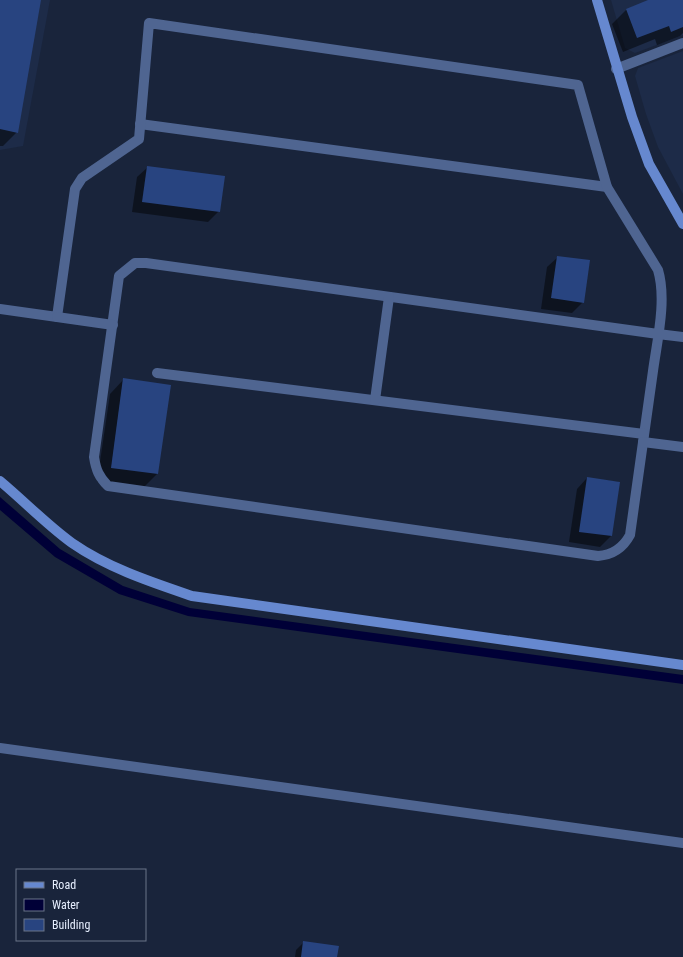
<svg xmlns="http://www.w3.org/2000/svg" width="683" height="957" font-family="'Roboto Condensed',sans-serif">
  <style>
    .built { fill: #1d2b48 }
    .water { fill: #000037 }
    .shadow { fill: #0007 }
    .building { fill: #284480 }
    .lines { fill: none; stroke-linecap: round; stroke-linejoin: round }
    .lane { stroke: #4f6591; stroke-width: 10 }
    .street { stroke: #4f6591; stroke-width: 10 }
    .secondary { stroke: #6688cf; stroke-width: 10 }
  </style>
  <rect width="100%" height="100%" fill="#19243b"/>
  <g class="built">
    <polygon points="0,0 50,0 23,146 0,150"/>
    <polygon points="611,0 683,0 683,35 635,53 625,48"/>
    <polygon points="683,51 683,194 658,147 646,114 635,76 638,68"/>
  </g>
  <polygon class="water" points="0,497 60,549 123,586 190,608 683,675 683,684 188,616 119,594 55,557 0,510"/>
  <g class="shadow">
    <polygon points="0,0 40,0 17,132 3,146 0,146"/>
    <polygon points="651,0 683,0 683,33 680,36 657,45 655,39 623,52 612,24 626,10"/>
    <polygon points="148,167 219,211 208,222 132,212 137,177"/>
    <polygon points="558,257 583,302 572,313 541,309 547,267"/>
    <polygon points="124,379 157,474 143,488 97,482 110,394"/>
    <polygon points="587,478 619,482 611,536 600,547 569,542 577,489"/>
    <polygon points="303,943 336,957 295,957 296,950"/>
  </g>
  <g class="building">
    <polygon points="0,0 41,0 18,133 0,129"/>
    <polygon points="648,0 683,0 683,27 671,32 669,26 637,38 626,9"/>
    <polygon points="147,166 225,176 220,212 142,202"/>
    <polygon points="557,256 590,260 584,303 551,298"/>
    <polygon points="123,378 171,385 158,474 111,468"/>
    <polygon points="587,477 620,482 612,536 579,532"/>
    <polygon points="303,941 339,946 337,957 301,957"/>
  </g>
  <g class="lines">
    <g class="lane">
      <polyline points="140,124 607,187"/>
      <path d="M 0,309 L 57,317 L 75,189 L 82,178 L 139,139 L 149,23 L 578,85 L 607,187 L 658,270 C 667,300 657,341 653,371 C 645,425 638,480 630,535 C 623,548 612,555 598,556 L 108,486 C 99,477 96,470 94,457 L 119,276 L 135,263 L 146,263 L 658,334 L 683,337"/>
      <polyline points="57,317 113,325"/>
      <polyline points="157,373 644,434"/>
      <polyline points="375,400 389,297"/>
      <polyline points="643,442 683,447"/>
      <polyline points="0,748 683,843"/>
    </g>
    <polyline class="street" points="616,69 683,43"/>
    <g class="secondary">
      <polyline points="597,0 632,117 649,164 683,224"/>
      <path d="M 0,481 C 24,501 47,525 72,543 C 108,568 151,582 192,596 L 683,665"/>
    </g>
  </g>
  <rect x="16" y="869" width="130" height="72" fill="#19243b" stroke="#6b7589"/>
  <rect x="24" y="882" width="20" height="6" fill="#6688cf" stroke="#6b7589"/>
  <text x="52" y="889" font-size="12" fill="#e6eefe">Road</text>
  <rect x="24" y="899" width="20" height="12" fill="#000037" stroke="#6b7589"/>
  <text x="52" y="909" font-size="12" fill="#e6eefe">Water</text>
  <rect x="24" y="919" width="20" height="12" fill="#284480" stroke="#6b7589"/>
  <text x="52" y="929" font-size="12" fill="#e6eefe">Building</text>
</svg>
